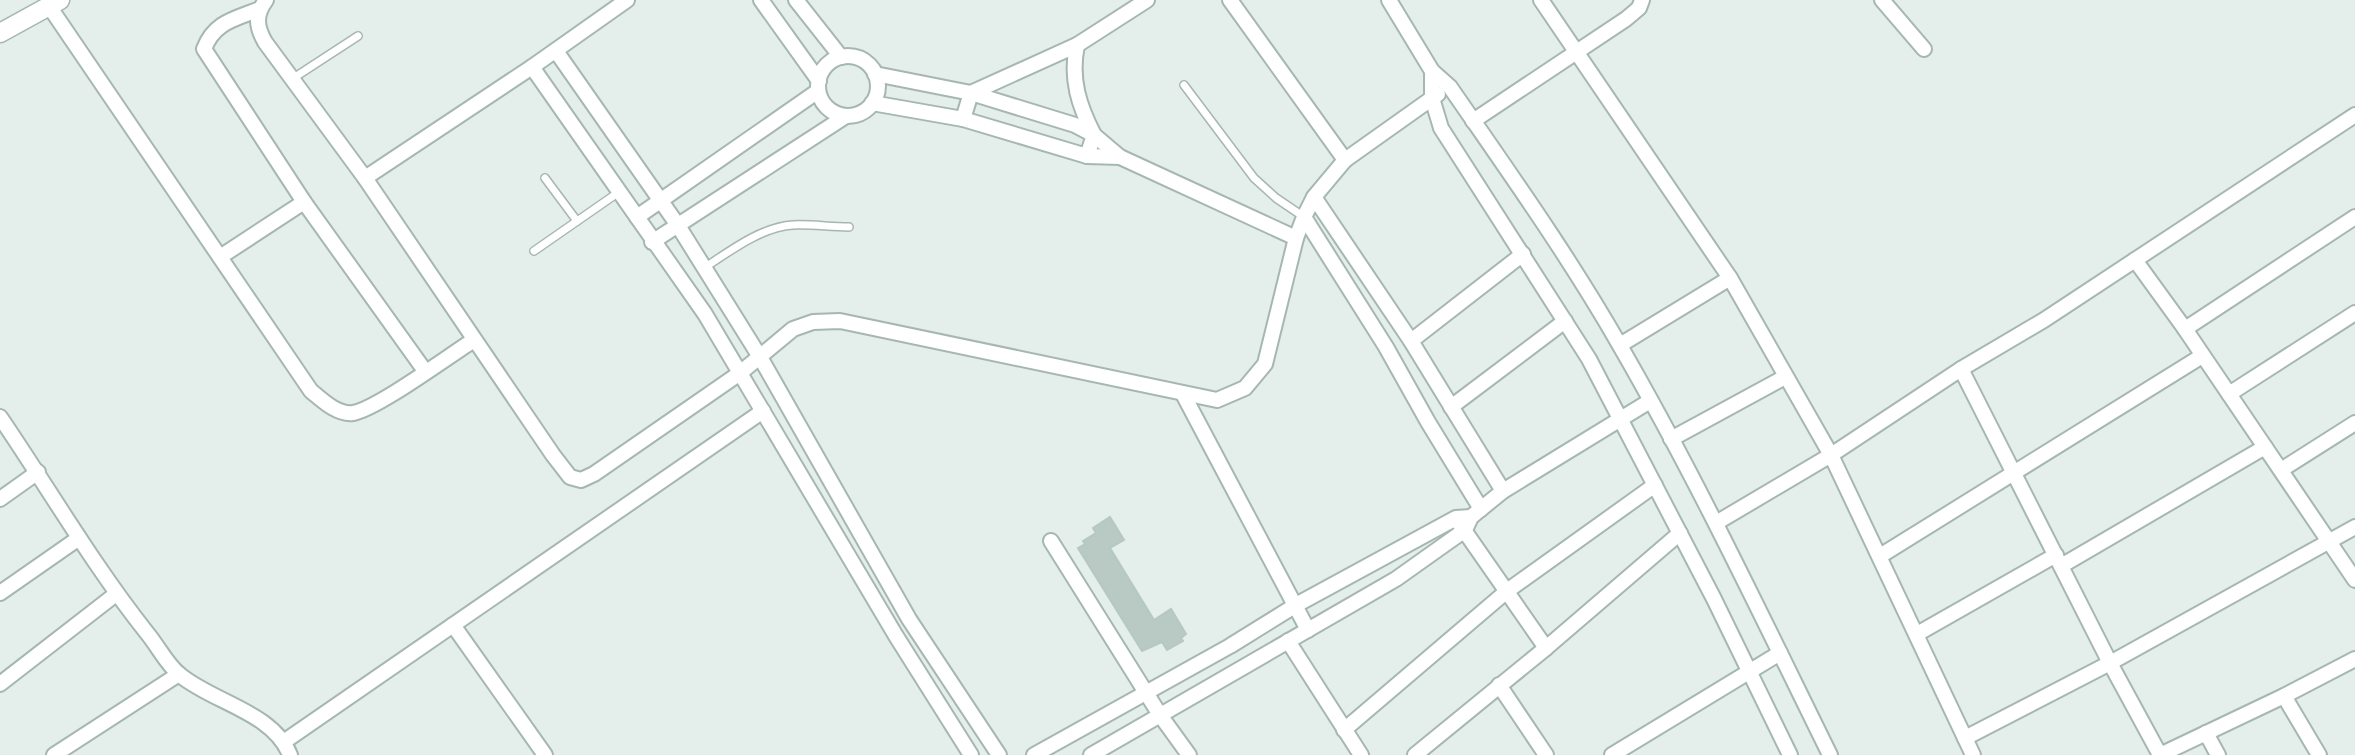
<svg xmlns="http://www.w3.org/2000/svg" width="2355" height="755" font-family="'IBM Plex Sans',sans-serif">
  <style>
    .building { fill: #b9c9c4; stroke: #b6c8c3; stroke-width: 2 }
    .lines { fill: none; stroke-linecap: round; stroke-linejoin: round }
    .service-casing { stroke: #a6b7b3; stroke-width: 10 }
    .minor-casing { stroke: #a6b7b3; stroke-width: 18 }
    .tertiary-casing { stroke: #a6b7b3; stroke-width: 21 }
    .service { stroke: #fff; stroke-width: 7 }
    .minor { stroke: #fff; stroke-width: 14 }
    .tertiary { stroke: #fff; stroke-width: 18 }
  </style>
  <rect width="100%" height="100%" fill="#e4eeeb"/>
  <polygon class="building" points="1110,517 1124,540 1110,548 1154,620 1171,609 1186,634 1181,638 1183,641 1167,650 1162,642 1142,651 1078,548 1085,544 1083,541 1096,533 1093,528"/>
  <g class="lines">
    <g class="service-casing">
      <g id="service">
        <polyline points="292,79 358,36"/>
        <polyline points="1184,85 1254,178 1276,198 1304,217"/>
        <polyline points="545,178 577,221"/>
        <polyline points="534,251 619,192"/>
        <path d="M 704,268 C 730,251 761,227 793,225 C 811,224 830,227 849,227"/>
      </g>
    </g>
    <g class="minor-casing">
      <g id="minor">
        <path d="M 266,0 C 255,15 256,26 265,42 L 365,178 L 553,455 L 570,477 L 581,480 L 594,474 L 740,373 L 793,329 L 813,322 L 840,321 L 1217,400 L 1245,388 L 1265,364 L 1296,238 L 1304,217 L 1314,197 L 1345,160 L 1230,0"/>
        <polyline points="761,0 819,81"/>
        <polyline points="796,0 841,57"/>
        <path d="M 1389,0 L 1432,71 L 1450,87 C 1508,171 1568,255 1619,344 C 1696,477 1762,617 1830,755"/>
        <polyline points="1541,0 1730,278 1831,455 1973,755"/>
        <polyline points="1882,0 1924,49"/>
        <path d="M 49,6 L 311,391 C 322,400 337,415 353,413 C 377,409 450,355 474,340"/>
        <path d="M 260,9 C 235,19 214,22 204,49 L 304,202 L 425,371"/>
        <path d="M 1077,45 C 1070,79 1079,106 1094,135 L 1087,156"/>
        <polyline points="556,51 677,224 760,357 909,619 999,755"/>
        <circle cx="848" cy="86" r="30"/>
        <polyline points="532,67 705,314 896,636 971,755"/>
        <polyline points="1432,71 1432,98 1441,128 1589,359 1714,599 1790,755"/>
        <polyline points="875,74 971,93 1075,125 1094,135 1120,157 1296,238"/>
        <polyline points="872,103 963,119 1087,156 1120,157"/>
        <polyline points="963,119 971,93 1077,45 1147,0"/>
        <polyline points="1473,121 1626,19 1639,8 1642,0"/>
        <polyline points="1345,160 1438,94"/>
        <polyline points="365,178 532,67 627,0"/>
        <polyline points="1314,197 1411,341 1503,491"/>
        <polyline points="637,217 818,91"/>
        <polyline points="1304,217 1386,347 1428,422 1481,509"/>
        <polyline points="652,242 846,116"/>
        <polyline points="220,257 304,202"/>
        <polyline points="2135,260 2185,329 2355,580"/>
        <polyline points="2185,329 2355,217"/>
        <polyline points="1411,341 1523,254"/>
        <polyline points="1620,345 1730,278"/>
        <polyline points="1961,369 2110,663 2160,755"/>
        <polyline points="1183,394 1308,630"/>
        <polyline points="2229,394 2355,313"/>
        <polyline points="1451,407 1565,321"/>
        <path d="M 0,417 C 49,489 93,565 147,633 C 158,646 167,665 180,675 C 214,703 273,712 290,755"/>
        <polyline points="1671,439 1785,377"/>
        <polyline points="2281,470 2355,423"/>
        <polyline points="0,499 38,472"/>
        <polyline points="1459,523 1546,648"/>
        <polyline points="1716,523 1831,455 1961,369 2044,320 2355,115"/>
        <polyline points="1051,541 1160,715 1189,755"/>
        <polyline points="1880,556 2202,356"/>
        <polyline points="2061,566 2265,447"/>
        <polyline points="0,593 79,538"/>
        <polyline points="453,625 545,755"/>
        <polyline points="1917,634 2056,555"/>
        <polyline points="1288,641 1361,755"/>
        <polyline points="0,684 116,594"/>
        <polyline points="1499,685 1546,755"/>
        <polyline points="2284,696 2319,755"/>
        <polyline points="1344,730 1507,591 1655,485"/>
        <polyline points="2206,733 2218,755"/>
        <polyline points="1965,738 2110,663 2355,527"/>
        <polyline points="285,741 763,411"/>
        <polyline points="54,755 179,674"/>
        <polyline points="1034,755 1230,646 1296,605 1456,518 1471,517"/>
        <polyline points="1091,755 1396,579 1465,530 1471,517 1503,491 1650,401"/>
        <polyline points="1415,755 1546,648 1680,533"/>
        <polyline points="1612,755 1780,653"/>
        <polyline points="2160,755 2284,696 2355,659"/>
      </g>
    </g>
    <g class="tertiary-casing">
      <polyline id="tertiary" points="0,33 60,0"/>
    </g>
    <use href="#service" class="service"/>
    <use href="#minor" class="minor"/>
    <use href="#tertiary" class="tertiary"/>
  </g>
</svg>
